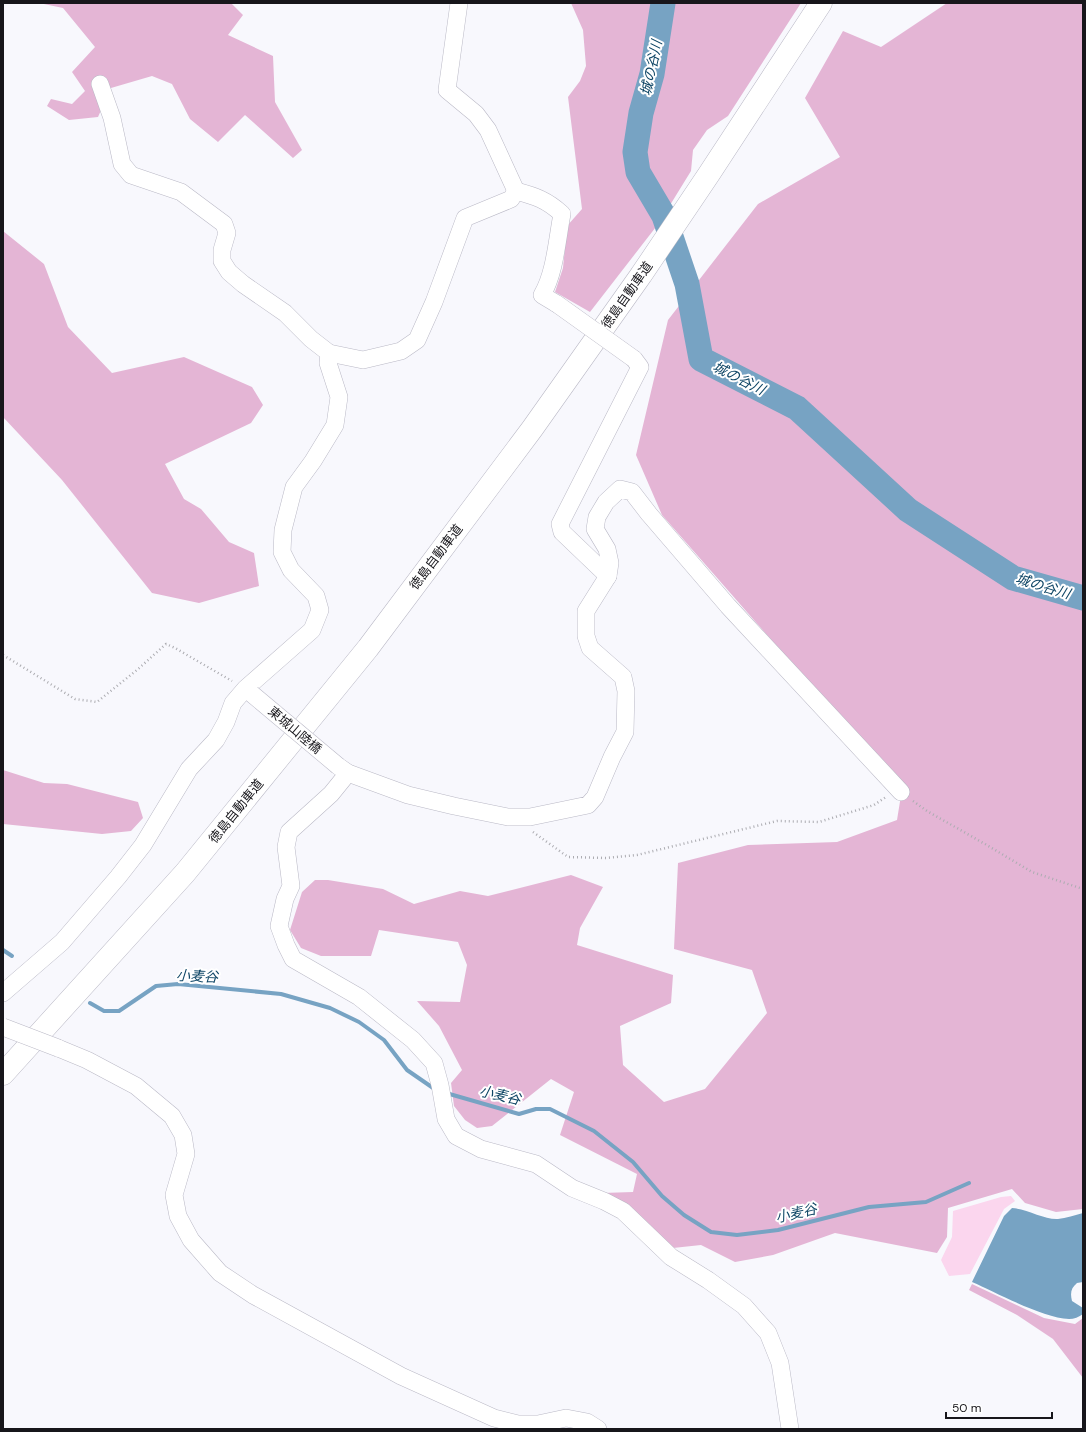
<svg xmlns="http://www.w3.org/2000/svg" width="1086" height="1432" font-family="'DM Sans','Noto Sans JP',sans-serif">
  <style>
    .green { fill: #fbd6ee }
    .forest { fill: #e4b5d5 }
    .water { fill: #77a3c3 }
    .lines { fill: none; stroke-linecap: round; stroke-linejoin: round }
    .stream { stroke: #77a3c3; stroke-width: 4 }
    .river { stroke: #77a3c3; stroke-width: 25 }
    .minor-casing { stroke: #bab9c6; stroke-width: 18 }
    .highway-casing { stroke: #bab9c6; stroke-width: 23 }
    .path { stroke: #acacb1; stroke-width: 2.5; stroke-dasharray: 1 3; stroke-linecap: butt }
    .minor { stroke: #fff; stroke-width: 17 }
    .highway { stroke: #fff; stroke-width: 22 }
    .minor-bridge-casing { stroke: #bab9c6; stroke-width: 18; stroke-linecap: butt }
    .minor-bridge { stroke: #fff; stroke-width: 17 }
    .labels { text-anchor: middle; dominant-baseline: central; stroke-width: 4; stroke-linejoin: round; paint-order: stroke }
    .street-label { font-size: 13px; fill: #17161b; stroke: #fff }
    .water-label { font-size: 14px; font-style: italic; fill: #0e4565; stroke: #fff }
  </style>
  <rect width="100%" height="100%" fill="#f8f8fd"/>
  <polygon class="green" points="1011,1196 1015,1201 1004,1209 970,1274 949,1276 941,1260 952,1237 953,1211 1001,1197"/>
  <g class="forest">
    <polygon points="39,3 231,3 243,15 228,35 273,56 275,102 302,150 293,158 245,115 218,142 190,119 172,84 152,76 111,88 98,117 69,120 47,106 51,99 72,104 85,91 72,72 95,47 63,8"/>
    <polygon points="571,3 801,3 728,116 707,130 693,150 691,171 659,223 590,312 555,292 563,268 567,226 582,209 568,97 580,81 586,66 583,30"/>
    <polygon points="947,3 1083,3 1083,1209 1056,1212 1025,1203 1012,1189 948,1208 947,1237 937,1253 835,1233 773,1255 735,1262 701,1245 673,1248 602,1193 633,1192 637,1174 560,1135 574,1092 551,1079 492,1126 477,1128 465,1120 454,1106 451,1083 462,1070 439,1026 417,1001 460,1002 467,965 458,942 379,930 371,956 321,956 301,948 290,930 302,892 315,880 328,880 383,889 414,904 460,891 488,896 571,875 603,887 580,928 577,945 673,975 671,1003 620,1026 623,1065 664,1102 705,1089 767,1013 752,970 674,949 678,863 748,845 837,842 897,820 903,783 774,643 662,515 636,455 668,320 758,204 840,157 805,98 843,31 881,47"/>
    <polygon points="3,231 44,264 68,327 112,373 184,357 252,387 263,405 251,423 165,464 184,499 201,509 229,542 254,553 259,586 199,603 152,593 62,480 3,417"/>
    <polygon points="3,770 44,783 67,784 138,802 143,818 131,831 102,834 3,824"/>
    <polygon points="972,1284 1044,1318 1075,1324 1083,1318 1083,1378 1053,1339 1017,1315 969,1290"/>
  </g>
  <path class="water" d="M 1012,1208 C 1027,1209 1045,1220 1058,1219 C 1066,1218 1075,1215 1083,1213 L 1083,1282 L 1077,1283 C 1071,1288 1070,1293 1072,1301 L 1083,1308 L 1083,1314 C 1079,1317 1074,1319 1069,1319 C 1043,1318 997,1293 972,1282 L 1004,1216 Z"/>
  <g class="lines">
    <g class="stream">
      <polyline points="3,950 12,956"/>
      <polyline points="90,1003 104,1011 119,1011 156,986 178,984 281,994 330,1008 359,1022 384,1040 407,1070 436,1090"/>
      <polyline points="446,1093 519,1114 536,1109 550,1109 594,1131 633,1162 662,1196 684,1215 711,1232 737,1235 778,1230 869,1207 926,1202 969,1183"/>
    </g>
    <polyline class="river" points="663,3 652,74 641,113 635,152 638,172 664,216 687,284 701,359 797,408 908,510 1013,578 1083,598"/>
    <g class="minor-casing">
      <g id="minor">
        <path d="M 459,3 L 447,90 L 476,114 L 488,130 L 516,191 C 535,196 547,200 562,214 C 557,240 555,273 542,295 L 557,304"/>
        <polyline points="100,84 112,118 122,164 131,175 181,192 224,224 227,233 222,250 222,261 229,272 243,284 285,313 311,339 329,353 363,360 401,351 417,340 434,302 465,218 511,199 516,191"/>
        <polyline points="608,576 562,532 560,524 640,367 634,359"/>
        <polyline points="338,766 348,773 408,795 454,806 508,817 530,817 588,805 595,797 612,757 625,732 626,691 623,677 590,648 586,636 586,611 608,576 610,563 607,549 595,529 597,517 606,502 620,489 632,492 649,514 728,606 901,792"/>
        <polyline points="348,773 331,794 289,832 286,847 291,886 285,899 279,926 286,945 293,959 359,997 413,1040 434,1063 440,1085 446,1119 456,1136 481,1149 536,1164 572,1188 604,1201 623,1211 671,1257 708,1280 744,1306 768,1333 780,1363 790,1429"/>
        <polyline points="3,993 62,942 118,877 143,845 189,769 216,740 226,722 233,703 245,689 312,630 320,610 316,596 291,570 282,552 283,530 294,487 313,461 335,425 339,397 328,363 329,353"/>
        <polyline points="58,1048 87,1060 136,1086 172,1116 183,1135 186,1154 174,1195 178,1216 191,1240 220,1273 253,1295 401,1376 494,1418 518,1424 538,1424 566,1418 587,1422 598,1429"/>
      </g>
    </g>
    <g class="highway-casing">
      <polyline id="highway" points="3,1074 185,873 368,648 532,429 641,275 709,174 821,3"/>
    </g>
    <g class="path">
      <polyline points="3,655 75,699 97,702 137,670 166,644 175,648 232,681"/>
      <polyline points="913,801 927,811 985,844 1032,872 1083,889"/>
      <polyline points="533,832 568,857 606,858 637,855 777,821 819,822 874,805 886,797"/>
    </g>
    <use href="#minor" class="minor"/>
    <use href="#highway" class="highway"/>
    <g class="minor-bridge-casing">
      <g id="minor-bridge">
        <polyline points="557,304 634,359"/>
        <polyline points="252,694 338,766"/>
        <polyline points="3,1027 58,1048"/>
      </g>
    </g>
    <use href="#minor-bridge" class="minor-bridge"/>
  </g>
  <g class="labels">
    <g class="street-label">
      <text transform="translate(627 295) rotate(-55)">徳島自動車道</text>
      <text transform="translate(436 557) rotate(-53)">徳島自動車道</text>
      <text transform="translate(295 730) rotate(40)">東城山陸橋</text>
      <text transform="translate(236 811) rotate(-51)">徳島自動車道</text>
    </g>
    <g class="water-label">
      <text transform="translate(651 68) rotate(-78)">城の谷川</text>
      <text transform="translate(739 378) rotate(27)">城の谷川</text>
      <text transform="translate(1043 586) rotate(17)">城の谷川</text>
      <text transform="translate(197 976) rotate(3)">小麦谷</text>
      <text transform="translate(500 1095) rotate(13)">小麦谷</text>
      <text transform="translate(796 1213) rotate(-13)">小麦谷</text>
    </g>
  </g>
  <rect width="1086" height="1432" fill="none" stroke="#17161b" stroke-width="8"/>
  <path d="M946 1412v6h106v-6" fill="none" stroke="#17161b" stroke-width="2"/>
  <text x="952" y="1412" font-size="12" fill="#17161b" stroke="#ffffff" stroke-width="3" paint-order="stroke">50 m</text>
</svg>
